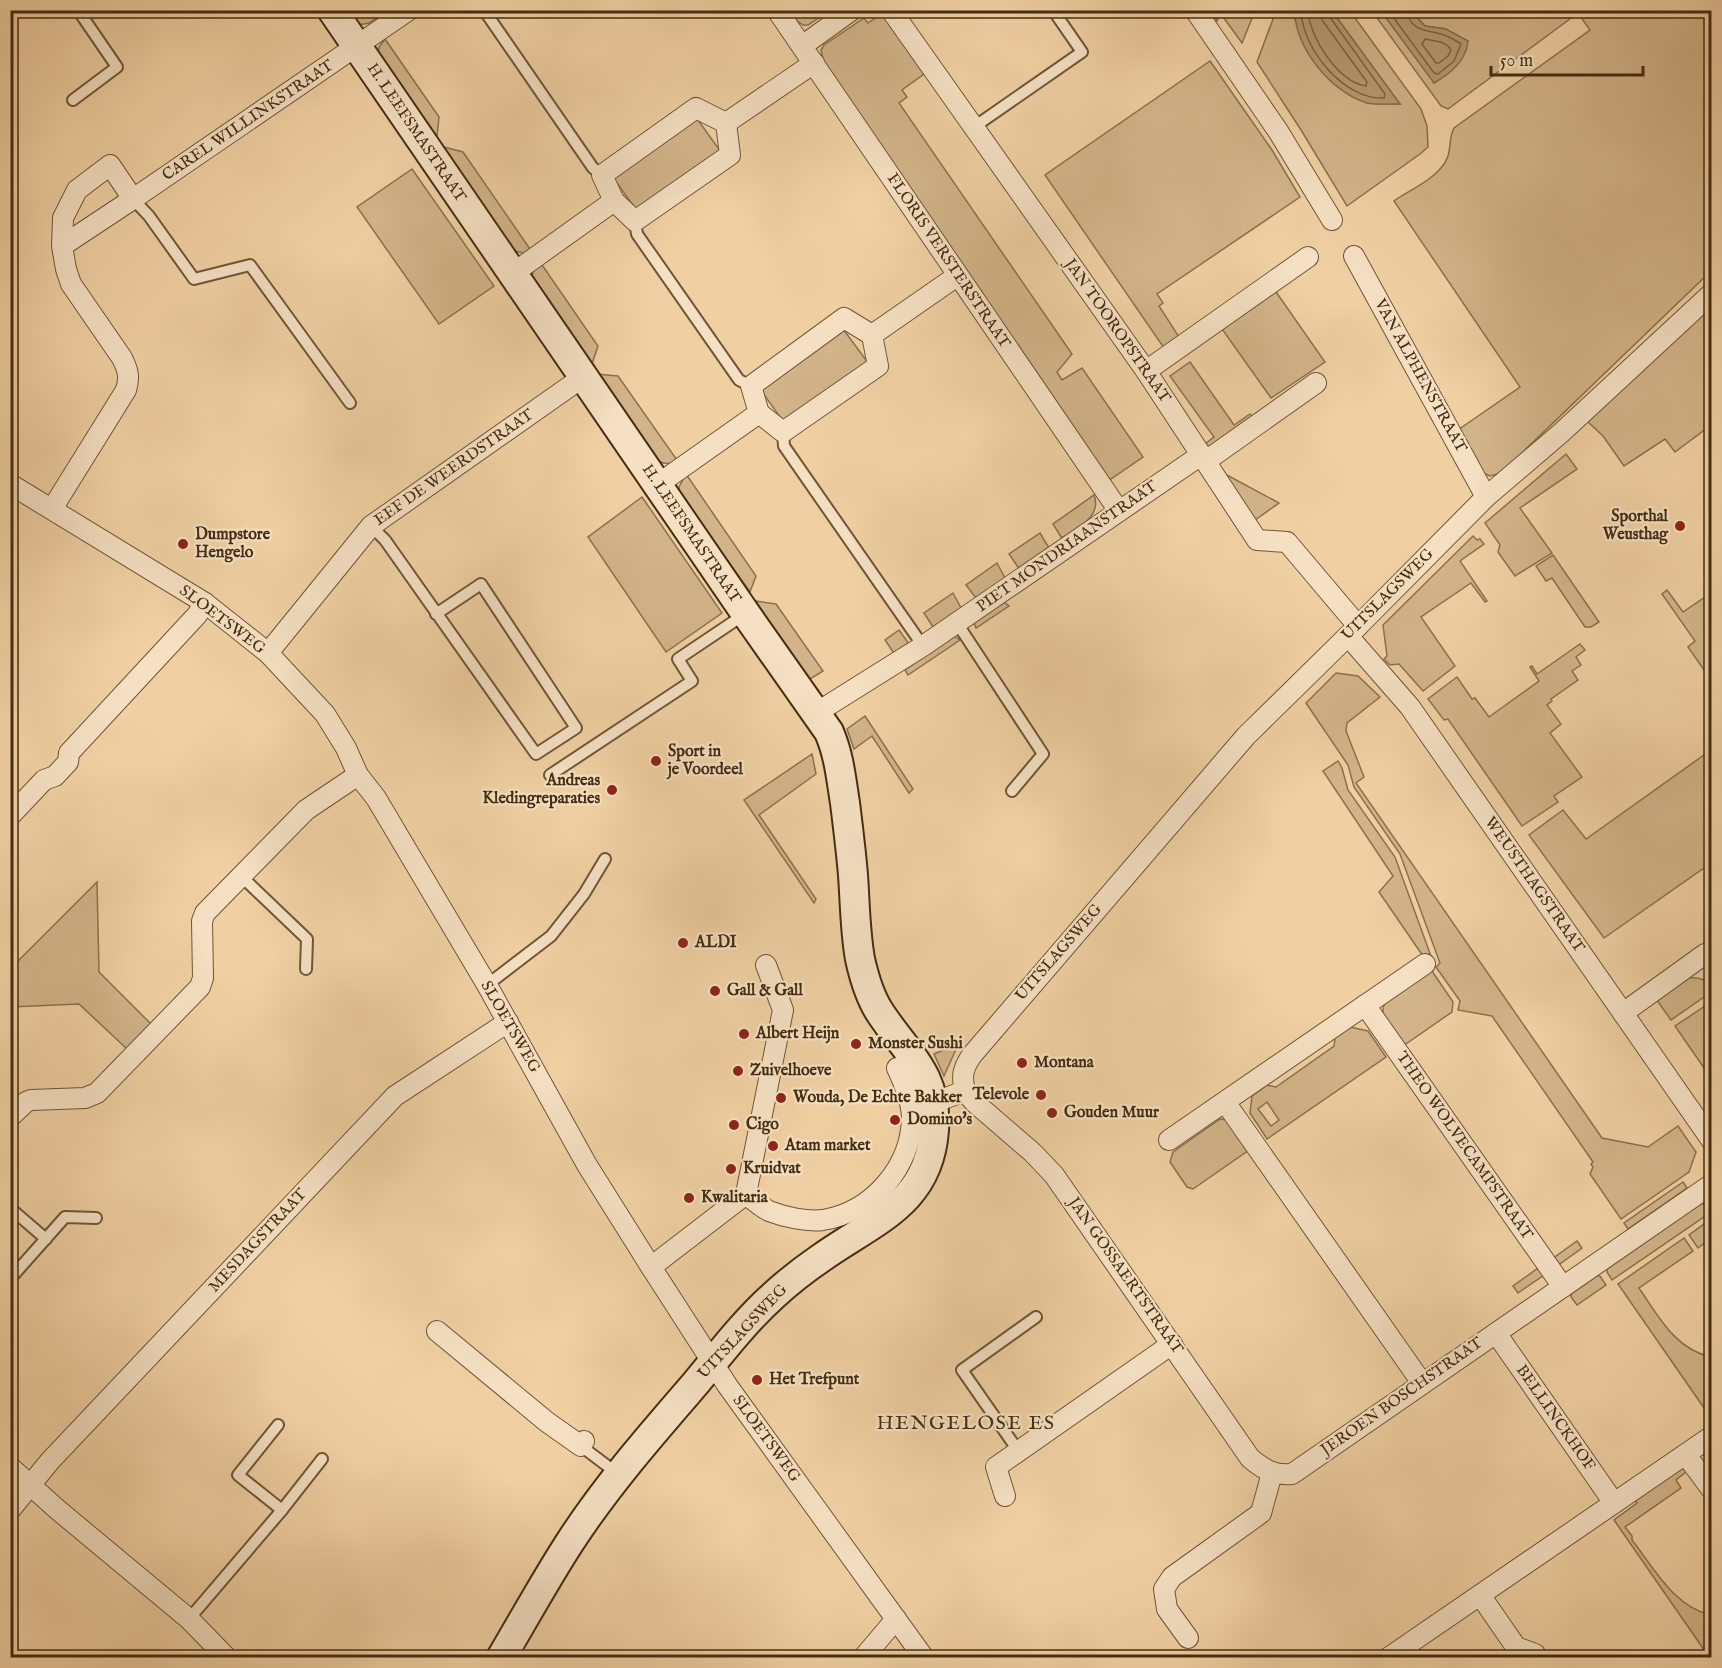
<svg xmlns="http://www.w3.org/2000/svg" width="1722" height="1668" font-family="'IM FELL English',serif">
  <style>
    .green { fill: #d3b48a; stroke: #8c704e; stroke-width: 1.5; fill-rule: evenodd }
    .water { fill: #b69971; stroke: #896e4b; stroke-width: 1.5 }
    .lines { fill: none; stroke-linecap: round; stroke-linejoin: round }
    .shore { stroke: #7e6341; stroke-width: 1.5 }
    .lane-casing { stroke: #705636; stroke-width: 14 }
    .street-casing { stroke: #705636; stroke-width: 22 }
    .secondary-casing { stroke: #452d11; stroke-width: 32 }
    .lane { stroke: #f5e0c3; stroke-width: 10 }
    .street { stroke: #f5e0c3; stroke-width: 20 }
    .secondary { stroke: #f5e0c3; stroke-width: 28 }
    .poi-dot { fill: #8f2418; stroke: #f5e0c3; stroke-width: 2 }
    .labels { text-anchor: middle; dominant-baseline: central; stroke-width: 4.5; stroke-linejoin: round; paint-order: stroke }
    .street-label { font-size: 16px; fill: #452d11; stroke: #f5e0c3 }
    .poi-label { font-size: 16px; font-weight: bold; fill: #452d11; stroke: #f5e0c3; text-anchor: start }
    .quarter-label { font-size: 20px; letter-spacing: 1.5px; fill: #452d11; stroke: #f5e0c3 }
  </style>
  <rect width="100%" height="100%" fill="#f0d0a3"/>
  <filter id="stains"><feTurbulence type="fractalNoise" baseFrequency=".00333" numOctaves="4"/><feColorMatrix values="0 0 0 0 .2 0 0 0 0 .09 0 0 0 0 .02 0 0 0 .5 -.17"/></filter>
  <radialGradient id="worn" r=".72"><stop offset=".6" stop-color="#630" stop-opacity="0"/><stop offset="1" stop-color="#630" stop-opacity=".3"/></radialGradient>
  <g class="green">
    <path d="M 1500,10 L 1711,11 L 1711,271 L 1501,473 L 1490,476 L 1483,473 L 1458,430 L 1520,387 L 1394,201 C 1411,189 1441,177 1448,156 C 1451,146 1449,137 1454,128 L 1590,30 L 1578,13 L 1448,109 L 1441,106 L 1372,11 L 1381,11 L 1434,82 L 1446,29 L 1425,26 L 1411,11 L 1483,11 L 1490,16 L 1498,16 Z"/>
    <polygon points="344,11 388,11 369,23 354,26"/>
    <polygon points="783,11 829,11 808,25 803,25"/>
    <polygon points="1210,11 1255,11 1242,43 1221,14 1217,21"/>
    <polygon points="1276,11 1295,11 1295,20 1349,95 1367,103 1400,104 1332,11 1350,11 1421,109 1427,126 1428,147 1420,154 1347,206 1301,130 1257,62"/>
    <polygon points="882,13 924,74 902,90 907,97 899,103 1072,354 1057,372 1062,380 1082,368 1143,457 1108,481 819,63 823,59 821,50 824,45 864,18 868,23"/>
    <polygon points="385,39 439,117 437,137 434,138 378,55 379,47"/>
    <polygon points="1210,61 1272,150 1300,197 1157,294 1163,303 1159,306 1179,337 1164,348 1045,175"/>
    <polygon points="695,116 721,152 637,211 612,176"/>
    <polygon points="440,146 463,152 530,249 524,253 514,251"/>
    <polygon points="412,169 494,286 439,324 357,207"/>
    <polygon points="540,262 598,346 591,367 532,276 535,266"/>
    <polygon points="1274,289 1325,362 1271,398 1222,329"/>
    <polygon points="1711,301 1711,425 1675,452 1665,439 1624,466 1603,436 1587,421"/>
    <polygon points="843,329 869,364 785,424 760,389"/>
    <polygon points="1190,362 1234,425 1250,414 1254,419 1209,450 1205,444 1214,437 1170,376"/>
    <path d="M 596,374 L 618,376 L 677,460 C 671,465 664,464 658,461 Z"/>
    <polygon points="1566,454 1577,469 1520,508 1552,553 1515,576 1498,552 1500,545 1485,523"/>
    <polygon points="686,474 756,576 750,592 680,494 679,487"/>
    <polygon points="1225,474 1279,503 1255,520"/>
    <path d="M 1094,495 C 1102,516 1079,527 1065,537 L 1061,537 L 1053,524 Z"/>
    <polygon points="642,497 722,613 666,652 588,537"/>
    <polygon points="1040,533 1049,548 1021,568 1018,567 1009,554"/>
    <polygon points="1473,536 1477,540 1480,539 1484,544 1460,561 1487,601 1485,602 1471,583 1421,617 1455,666 1423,691 1399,664 1390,665 1384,659 1387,656 1383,625"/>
    <polygon points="1553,555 1599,622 1591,627 1585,627 1552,578 1546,581 1536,566"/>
    <polygon points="997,563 1005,578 976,598 966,585"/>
    <polygon points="1667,590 1683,612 1711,593 1711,680 1688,647 1695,641 1662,594"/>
    <polygon points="953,593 961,608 933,627 924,613"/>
    <polygon points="756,601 776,604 823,671 807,681"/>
    <polygon points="1004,602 1009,606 976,628 974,623"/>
    <polygon points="899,630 909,644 895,655 885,640"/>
    <polygon points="954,636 960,640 908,675 905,670"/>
    <polygon points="1580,644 1585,650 1576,657 1581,665 1572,671 1578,680 1551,699 1552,701 1547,705 1561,724 1550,733 1582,777 1554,796 1558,802 1522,826 1448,719 1444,720 1428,699 1457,677 1472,699 1475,698 1489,717 1539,681 1530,667 1532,666 1537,674"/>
    <polygon points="1336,673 1358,676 1380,697 1347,723 1346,731 1364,777 1356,783 1602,1138 1648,1147 1678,1126 1696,1152 1689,1172 1621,1219 1590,1174 1593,1167 1591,1164 1593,1162 1492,1016 1458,1010 1460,1001 1436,967 1440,963 1400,854 1354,787 1348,765 1306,703"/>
    <polygon points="865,716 913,789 909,793 872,736 854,749 847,729"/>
    <polygon points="1711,750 1711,863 1604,938 1529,835 1563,810 1586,839"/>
    <polygon points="812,754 816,774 759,815 816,899 814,903 744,800"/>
    <polygon points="1338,761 1342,768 1348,790 1395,857 1432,959 1423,956 1379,892 1393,876 1323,771"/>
    <polygon points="97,882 99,972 151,1024 127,1049 79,1004 11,1007 10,969"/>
    <path d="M 1432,971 L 1453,1002 L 1452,1012 L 1403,1046 C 1394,1032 1377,1017 1385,1003 Z"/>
    <path d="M 1688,978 C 1697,977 1705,979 1711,985 L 1711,992 L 1671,1020 L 1656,999 Z"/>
    <polygon points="1705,1006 1711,1016 1711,1078 1675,1026"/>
    <path d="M 1350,1027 L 1368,1031 L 1386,1057 L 1267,1139 L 1250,1113 L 1252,1096 L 1267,1085 L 1276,1087 L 1334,1046 L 1335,1038 ZM 1267,1102 L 1279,1120 L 1271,1126 L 1258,1109 Z"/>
    <polygon points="955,1045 957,1047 944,1076 934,1054"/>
    <polygon points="1220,1119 1229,1120 1249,1150 1193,1189 1187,1187 1170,1162 1173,1152"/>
    <polygon points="1683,1182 1687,1188 1628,1229 1624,1223"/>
    <polygon points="1711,1200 1711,1212 1612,1280 1607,1272 1607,1269 1699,1205"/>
    <polygon points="1711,1219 1711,1238 1698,1248 1689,1235"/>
    <path d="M 1684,1238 L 1693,1251 L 1639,1288 C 1659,1317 1675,1349 1711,1357 L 1711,1418 L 1618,1284 Z"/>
    <polygon points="1577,1241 1582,1248 1557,1266 1552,1259"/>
    <polygon points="1538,1268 1544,1275 1518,1293 1513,1286"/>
    <polygon points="1597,1276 1600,1276 1606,1285 1577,1305 1571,1297 1571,1294"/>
    <path d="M 1682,1467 L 1687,1471 L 1676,1480 L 1681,1488 L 1625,1527 L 1632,1536 L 1632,1540 C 1654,1568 1674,1607 1711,1615 L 1711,1657 L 1709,1657 L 1614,1520 L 1637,1503 L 1634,1499 Z"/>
  </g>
  <g class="water">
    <path d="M 1295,11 L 1332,11 L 1400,104 C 1390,104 1377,105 1367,103 C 1332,93 1294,47 1295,11 Z"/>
    <path d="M 1381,11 L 1411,11 L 1425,26 L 1446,29 L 1468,41 C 1466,61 1451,73 1434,83 Z"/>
  </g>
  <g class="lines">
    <g class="shore">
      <path d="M 1301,10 C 1302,49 1344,100 1384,98 L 1385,94 L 1329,16 L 1328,10"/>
      <path d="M 1308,10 C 1309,37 1339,83 1366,86 L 1367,82 L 1322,20 L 1320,10"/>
      <path d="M 1388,10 L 1434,73 L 1438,74 L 1454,61 L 1461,44 C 1456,41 1450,37 1444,35 C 1429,30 1409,32 1407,10"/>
      <path d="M 1425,39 C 1434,41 1446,41 1451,50 L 1448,56 L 1439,63 L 1436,63 L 1422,44 Z"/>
    </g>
    <g class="lane-casing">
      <g id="lane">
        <polyline points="484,10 593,168 602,175"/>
        <polyline points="73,100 117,67 78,10"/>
        <polyline points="974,127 1082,52 1053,10"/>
        <polyline points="133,199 149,216 194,279 250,265 350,403"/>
        <polyline points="635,221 637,234 739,380 751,386"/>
        <polyline points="783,432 784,446 923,646"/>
        <polyline points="371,526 385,540 536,754 576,728 481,584 436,614"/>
        <polyline points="957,623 1043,754 1012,791"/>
        <polyline points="550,775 692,681 678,659 745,614"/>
        <polyline points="240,875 307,939 306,969"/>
        <polyline points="487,985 551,936 584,894 605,859"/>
        <polyline points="10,1208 46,1239"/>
        <polyline points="10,1279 65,1217 96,1218"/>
        <polyline points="278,1425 238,1475 282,1510"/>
        <polyline points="581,1446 618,1474"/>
        <polyline points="1019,1452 962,1370 1036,1317"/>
        <polyline points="189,1619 282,1510 322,1459"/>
      </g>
    </g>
    <g class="street-casing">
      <g id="street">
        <polyline points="777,10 1119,511"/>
        <polyline points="891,10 1146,371 1257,540 1287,542 1358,626"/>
        <polyline points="1195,10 1278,131 1332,220"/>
        <polyline points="802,46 852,10"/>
        <polygon points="696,108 726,123 730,155 635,221 614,201 602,175"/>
        <polyline points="726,123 814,63"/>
        <polyline points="133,199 409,10"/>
        <polyline points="1354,256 1486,497"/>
        <polyline points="512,274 614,201"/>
        <polygon points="844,318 872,335 878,366 783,432 759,413 751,386"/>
        <polyline points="872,335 957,276"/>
        <polyline points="1146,371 1308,257"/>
        <polyline points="10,484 205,603 268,653 325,714 346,748 358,775 376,798 487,985 587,1165 651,1267 727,1385 924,1658"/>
        <polyline points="657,485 759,413"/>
        <path d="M 52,509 L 126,390 C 130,377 128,370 122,358 L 71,284 L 66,269 L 62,246 L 63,218 L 77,190 L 110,165 L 133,199 L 62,246"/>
        <polyline points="1348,636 1410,707 1712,1141"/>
        <polyline points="268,653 371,526 583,377"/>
        <polyline points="816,713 923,646 1201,455 1210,458 1316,383"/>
        <polyline points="10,816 44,780 55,776 68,762 69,753 197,615 205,603"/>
        <polyline points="1365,1005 1563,1287"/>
        <polyline points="1623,1013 1705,954 1712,952"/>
        <path d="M 965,1091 L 974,1102 L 1032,1152 L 1054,1175 L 1250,1458 C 1263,1469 1274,1476 1292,1474 L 1712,1184"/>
        <polyline points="1225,1102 1422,1383"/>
        <path d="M 932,1103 L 965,1091 C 961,1076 963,1068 972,1055 L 1246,736 L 1358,626 L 1486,497 L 1561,433 L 1712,293"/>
        <polyline points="10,1117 26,1102 31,1100 85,1098 97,1093 200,987 203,978 202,921 205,913 306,810 358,775"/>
        <polyline points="1169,1140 1425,964"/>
        <path d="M 746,1194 C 753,1200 761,1207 769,1211 C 784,1217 807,1222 823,1220 C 873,1212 912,1166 912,1116 C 911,1099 904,1083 897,1068"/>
        <polyline points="651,1267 746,1194 783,1010 766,965"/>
        <polyline points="437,1331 547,1422 581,1446 584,1441"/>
        <polyline points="1496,1333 1614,1503"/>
        <polyline points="1686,1455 1712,1490"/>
        <polyline points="10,1467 58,1510 189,1619 227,1658"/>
        <polyline points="1005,1496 996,1467 1172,1344"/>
        <polyline points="10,1510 50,1461 395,1096 508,1022"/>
        <polyline points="1480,1595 1516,1647 1535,1654 1537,1658"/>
        <polyline points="1188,1638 1167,1609 1164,1589 1172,1577 1261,1513 1272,1473"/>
        <polyline points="863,1658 896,1619"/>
        <polyline points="1388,1658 1712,1436"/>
      </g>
    </g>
    <g class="secondary-casing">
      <path id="secondary" d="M 332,10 L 746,614 L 829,732 C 839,755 841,778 845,803 C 848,827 851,851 853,875 C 855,903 855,931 860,959 C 864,977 869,995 879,1011 C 906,1053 938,1073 934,1130 C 929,1204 873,1221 821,1258 C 805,1269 788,1282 773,1296 C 744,1322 720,1354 695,1384 C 651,1435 607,1485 570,1542 C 546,1579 524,1619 501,1658"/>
    </g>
    <use href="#lane" class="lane"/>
    <use href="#street" class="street"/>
    <use href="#secondary" class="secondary"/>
  </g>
  <g class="poi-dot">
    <circle cx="1680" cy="526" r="6"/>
    <circle cx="183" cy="544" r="6"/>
    <circle cx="656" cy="761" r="6"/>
    <circle cx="612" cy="790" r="6"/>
    <circle cx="683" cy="943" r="6"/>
    <circle cx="715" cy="991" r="6"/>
    <circle cx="744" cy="1034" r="6"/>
    <circle cx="856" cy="1044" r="6"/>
    <circle cx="1022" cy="1063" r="6"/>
    <circle cx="738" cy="1071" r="6"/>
    <circle cx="1041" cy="1095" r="6"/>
    <circle cx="781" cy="1098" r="6"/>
    <circle cx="1052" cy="1113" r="6"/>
    <circle cx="895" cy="1120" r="6"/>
    <circle cx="734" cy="1125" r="6"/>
    <circle cx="773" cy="1146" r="6"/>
    <circle cx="731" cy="1169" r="6"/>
    <circle cx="689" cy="1198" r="6"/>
    <circle cx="757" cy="1380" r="6"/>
  </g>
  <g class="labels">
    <g class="street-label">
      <text transform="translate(248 121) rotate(-34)">CAREL WILLINKSTRAAT</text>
      <text transform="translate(416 133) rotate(56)">H. LEEFSMASTRAAT</text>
      <text transform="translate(948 261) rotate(56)">FLORIS VERSTERSTRAAT</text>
      <text transform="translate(1117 331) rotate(55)">JAN TOOROPSTRAAT</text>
      <text transform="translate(1420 376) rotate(61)">VAN ALPHENSTRAAT</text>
      <text transform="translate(454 468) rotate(-35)">EEF DE WEERDSTRAAT</text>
      <text transform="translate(691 534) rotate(56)">H. LEEFSMASTRAAT</text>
      <text transform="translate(1067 547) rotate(-35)">PIET MONDRIAANSTRAAT</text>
      <text transform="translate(1388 595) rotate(-45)">UITSLAGSWEG</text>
      <text transform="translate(222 620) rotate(37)">SLOETSWEG</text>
      <text transform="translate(1534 885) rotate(55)">WEUSTHAGSTRAAT</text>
      <text transform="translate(1059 953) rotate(-49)">UITSLAGSWEG</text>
      <text transform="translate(510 1027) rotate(60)">SLOETSWEG</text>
      <text transform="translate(1464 1146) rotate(55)">THEO WOLVECAMPSTRAAT</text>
      <text transform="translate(258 1241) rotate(-47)">MESDAGSTRAAT</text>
      <text transform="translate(1125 1276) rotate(55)">JAN GOSSAERTSTRAAT</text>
      <text transform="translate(743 1332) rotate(-47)">UITSLAGSWEG</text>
      <text transform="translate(1402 1397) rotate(-35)">JEROEN BOSCHSTRAAT</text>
      <text transform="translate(1555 1418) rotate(55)">BELLINCKHOF</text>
      <text transform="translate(766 1439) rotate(54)">SLOETSWEG</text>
    </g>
    <g class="poi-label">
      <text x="1668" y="517" text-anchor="end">Sporthal<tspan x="1668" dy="18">Weusthag</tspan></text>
      <text x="195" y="535">Dumpstore<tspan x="195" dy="18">Hengelo</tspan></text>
      <text x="668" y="752">Sport in<tspan x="668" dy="18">je Voordeel</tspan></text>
      <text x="600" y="781" text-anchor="end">Andreas<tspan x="600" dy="18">Kledingreparaties</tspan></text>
      <text x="695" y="943">ALDI</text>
      <text x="727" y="991">Gall &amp; Gall</text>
      <text x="756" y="1034">Albert Heijn</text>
      <text x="868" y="1044">Monster Sushi</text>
      <text x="1034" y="1063">Montana</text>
      <text x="750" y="1071">Zuivelhoeve</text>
      <text x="1029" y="1095" text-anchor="end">Televole</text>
      <text x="793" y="1098">Wouda, De Echte Bakker</text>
      <text x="1064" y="1113">Gouden Muur</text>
      <text x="907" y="1120">Domino's</text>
      <text x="746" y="1125">Cigo</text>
      <text x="785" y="1146">Atam market</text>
      <text x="743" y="1169">Kruidvat</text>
      <text x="701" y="1198">Kwalitaria</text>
      <text x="769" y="1380">Het Trefpunt</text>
    </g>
    <g class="quarter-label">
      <text x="966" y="1423">HENGELOSE ES</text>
    </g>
  </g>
  <rect width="1722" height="1668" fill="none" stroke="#f0d0a3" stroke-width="36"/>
  <rect x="12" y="12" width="1698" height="1644" fill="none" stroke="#452d11" stroke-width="3"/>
  <rect x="18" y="18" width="1686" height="1632" fill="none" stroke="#452d11" stroke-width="1.5"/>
  <path d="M1491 66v9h152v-9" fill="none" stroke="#452d11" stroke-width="3"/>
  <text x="1500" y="66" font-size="18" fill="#452d11" stroke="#f5e0c3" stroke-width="4.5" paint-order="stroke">50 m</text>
  <rect width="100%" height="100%" filter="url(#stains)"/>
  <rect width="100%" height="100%" fill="url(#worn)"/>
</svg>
